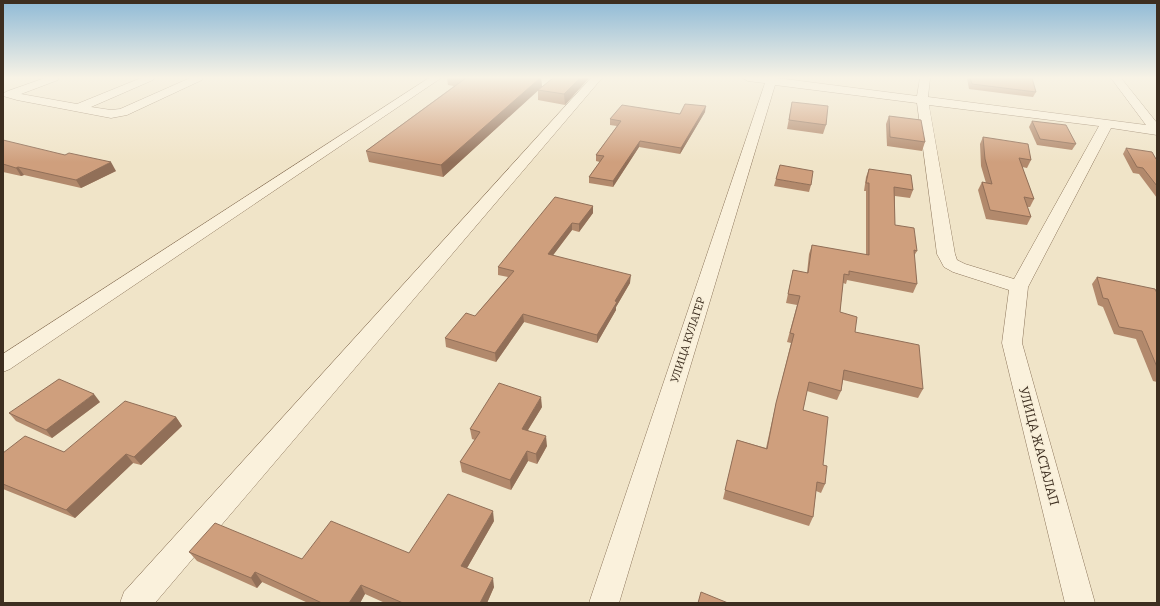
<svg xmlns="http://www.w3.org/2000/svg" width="1160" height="606" font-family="Bitter,serif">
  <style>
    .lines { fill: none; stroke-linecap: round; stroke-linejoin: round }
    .minor-casing { stroke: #8d765c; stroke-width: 1 }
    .minor { fill: #faf1dc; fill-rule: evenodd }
    .wall { fill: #b2896c }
    .shaded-wall { fill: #916f58 }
    .building { fill: #cf9f7d; stroke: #916f58 }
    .labels { text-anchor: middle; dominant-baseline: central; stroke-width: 3; stroke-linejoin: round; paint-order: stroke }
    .street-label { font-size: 11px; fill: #3d2e20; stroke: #f7eed8 }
    .near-street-label { font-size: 13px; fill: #3d2e20; stroke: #f7eed8 }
  </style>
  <rect width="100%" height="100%" fill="#f0e4c8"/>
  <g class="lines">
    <g class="minor-casing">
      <g id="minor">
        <polygon points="45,78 59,78 58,80 21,94 77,104 141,78 154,78 153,80 91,107 111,110 120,109 190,78 203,78 202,80 127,115 111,118 17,100 3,96 4,93 8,91"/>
        <polygon points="429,78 441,78 10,369 3,372 3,354"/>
        <polygon points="591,78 602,78 155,603 120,603 124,592"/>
        <path d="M 743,78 L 777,78 L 917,96 L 920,78 L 930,78 L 928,97 L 1146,125 L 1111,78 L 1121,78 L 1157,123 L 1157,135 L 1111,128 L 1028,287 L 1022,343 L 1095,603 L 1065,603 L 1002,343 L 1009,290 L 953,272 L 944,267 L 937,254 L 917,103 L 775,85 L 619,603 L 589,603 L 765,83 L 748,81 ZM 929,105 L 1099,126 L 1014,279 L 965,264 L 957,260 L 955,254 Z"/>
      </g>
    </g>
    <use href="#minor" class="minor"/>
  </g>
  <g class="wall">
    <polygon points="447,78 541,78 542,87 553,78 589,78 565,105 538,100 538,90 443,177 369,162 366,151 454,86 448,85"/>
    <polygon points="967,78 1032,78 1036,92 1033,97 969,89"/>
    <polygon points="792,102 826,125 823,134 787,129"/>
    <polygon points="705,112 680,154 639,147 613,187 589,183 589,177 600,162 596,161 596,155 617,126 610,125 610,119"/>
    <polygon points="889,116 925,142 922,151 887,146 886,124"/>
    <polygon points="1032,121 1076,144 1072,150 1037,145 1029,127"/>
    <polygon points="983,137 1031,160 1027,168 1022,167 1034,199 1030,207 1027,207 1031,217 1027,225 986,219 978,190 982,182 986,183 981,166 980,144"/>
    <polygon points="3,140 116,171 81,188 24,175 21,176 3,172"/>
    <polygon points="1126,148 1157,159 1157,198 1139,174 1133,173 1123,154"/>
    <polygon points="869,169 913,190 910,198 895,196 895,225 917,251 914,256 917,284 913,293 847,280 846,284 843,283 840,312 855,332 923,389 918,398 843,380 841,391 837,400 807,391 803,410 823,465 825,484 821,493 816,491 813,517 809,526 723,499 737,440 766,448 774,412 791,343 787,342 797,305 786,303 793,270 807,273 809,254 812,245 866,255 866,191 864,191 866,177"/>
    <polygon points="776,179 811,185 809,192 774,186"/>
    <polygon points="593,206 593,213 579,232 572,230 553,255 630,283 616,307 616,310 597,343 524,322 496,362 446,347 445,338 475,316 508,277 498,275 498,267"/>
    <polygon points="1097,277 1157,293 1157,382 1153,381 1136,339 1114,334 1103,307 1098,305 1092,284"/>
    <polygon points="100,402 52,438 16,421 9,413"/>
    <polygon points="542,407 528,430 547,446 537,464 528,461 511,490 462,472 460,462 475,440 472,439 470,429"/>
    <polygon points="176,417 182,426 141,465 133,463 75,518 3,489 3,453 64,452"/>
    <polygon points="494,521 467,568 494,587 487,603 385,603 365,594 360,603 308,603 262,582 257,588 197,561 189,552 302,559 409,553"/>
  </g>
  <g class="shaded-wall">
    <polygon points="540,78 541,78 542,87 443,177 441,165"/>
    <polygon points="580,78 589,78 565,105 564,94"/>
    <polygon points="706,106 705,112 680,154 681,148"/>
    <polygon points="640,141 639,147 613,187 613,181"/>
    <polygon points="111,162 116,171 81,188 76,180"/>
    <polygon points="18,167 24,175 21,176 16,168"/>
    <polygon points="593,206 593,213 579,232 579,224"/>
    <polygon points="572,223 572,230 548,262 548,254"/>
    <polygon points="631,275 630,283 616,307 616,310 597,343 597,335 615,301"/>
    <polygon points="523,314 524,322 496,362 495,353"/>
    <polygon points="94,394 100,402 52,438 46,430"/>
    <polygon points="541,397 542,407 523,438 522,429"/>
    <polygon points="176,417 182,426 141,465 134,457"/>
    <polygon points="546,436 547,446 537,464 536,454"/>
    <polygon points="527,451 528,461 511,490 510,480"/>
    <polygon points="126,454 133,463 75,518 66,510"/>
    <polygon points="493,511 494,521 463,575 461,566"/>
    <polygon points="255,572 262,582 257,588 251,578"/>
    <polygon points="493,578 494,587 487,603 480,603"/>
    <polygon points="361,585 365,594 360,603 349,603"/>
  </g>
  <g class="building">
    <polygon points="461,78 540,78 441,165 366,151 466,78"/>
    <polygon points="553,78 580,78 564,94 538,90"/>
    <polygon points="970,78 1032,78 1036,92 972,84"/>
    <polygon points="792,102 828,106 826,125 789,120"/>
    <polygon points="685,104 706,106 681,148 640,141 613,181 589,177 604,156 596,155 621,121 610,119 622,105 680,114"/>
    <polygon points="889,116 921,120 925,142 890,137"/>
    <polygon points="1032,121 1066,125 1076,144 1040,139"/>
    <polygon points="983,137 1028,144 1031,160 1019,158 1034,199 1024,197 1031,217 990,210 982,182 992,184 985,159"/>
    <polygon points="3,140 65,155 69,153 111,162 76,180 18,167 16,168 3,164"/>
    <polygon points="1126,148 1152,152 1156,159 1157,159 1157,186 1143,168 1137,167"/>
    <polygon points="780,165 813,171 811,185 776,179"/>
    <polygon points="869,169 911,175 913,190 894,187 895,225 914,228 917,251 914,250 917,284 849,271 849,275 844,274 840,312 857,317 855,332 919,345 923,389 844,370 841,391 809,382 803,410 828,417 823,465 827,466 825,484 817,482 813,517 725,490 737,440 767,449 776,403 794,334 790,333 800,296 788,294 793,270 808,273 812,245 869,255 869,183 866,183"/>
    <polygon points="555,197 593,206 579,224 572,223 548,254 631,275 615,301 617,302 597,335 523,314 495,353 445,338 466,313 475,316 514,271 498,267"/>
    <polygon points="1097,277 1155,289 1157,293 1157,367 1142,331 1119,327 1108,299 1103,298"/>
    <polygon points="59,379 94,394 46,430 9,413"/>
    <polygon points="499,383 541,397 522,429 546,436 536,454 527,451 510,480 460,462 480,432 470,429"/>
    <polygon points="125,401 176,417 134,457 126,454 66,510 3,484 3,453 25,436 64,452"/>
    <polygon points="448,494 493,511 461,566 493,578 480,603 403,603 361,585 349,603 322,603 255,572 251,578 189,552 215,523 302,559 331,521 409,553"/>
    <polygon points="701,592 728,603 698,603"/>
  </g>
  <linearGradient id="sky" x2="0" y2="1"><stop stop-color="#8fbad6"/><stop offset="0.48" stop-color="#f8f3e6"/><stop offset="1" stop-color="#f8f3e6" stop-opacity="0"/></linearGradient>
  <rect width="1160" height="162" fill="url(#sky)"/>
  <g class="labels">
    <g class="street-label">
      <text transform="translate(688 340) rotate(-72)">УЛИЦА КУЛАГЕР</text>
    </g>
    <g class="near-street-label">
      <text transform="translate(1039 446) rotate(75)">УЛИЦА ЖАСТАЛАП</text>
    </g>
  </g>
  <rect width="1160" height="606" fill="none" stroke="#3d2e20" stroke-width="8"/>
</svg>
